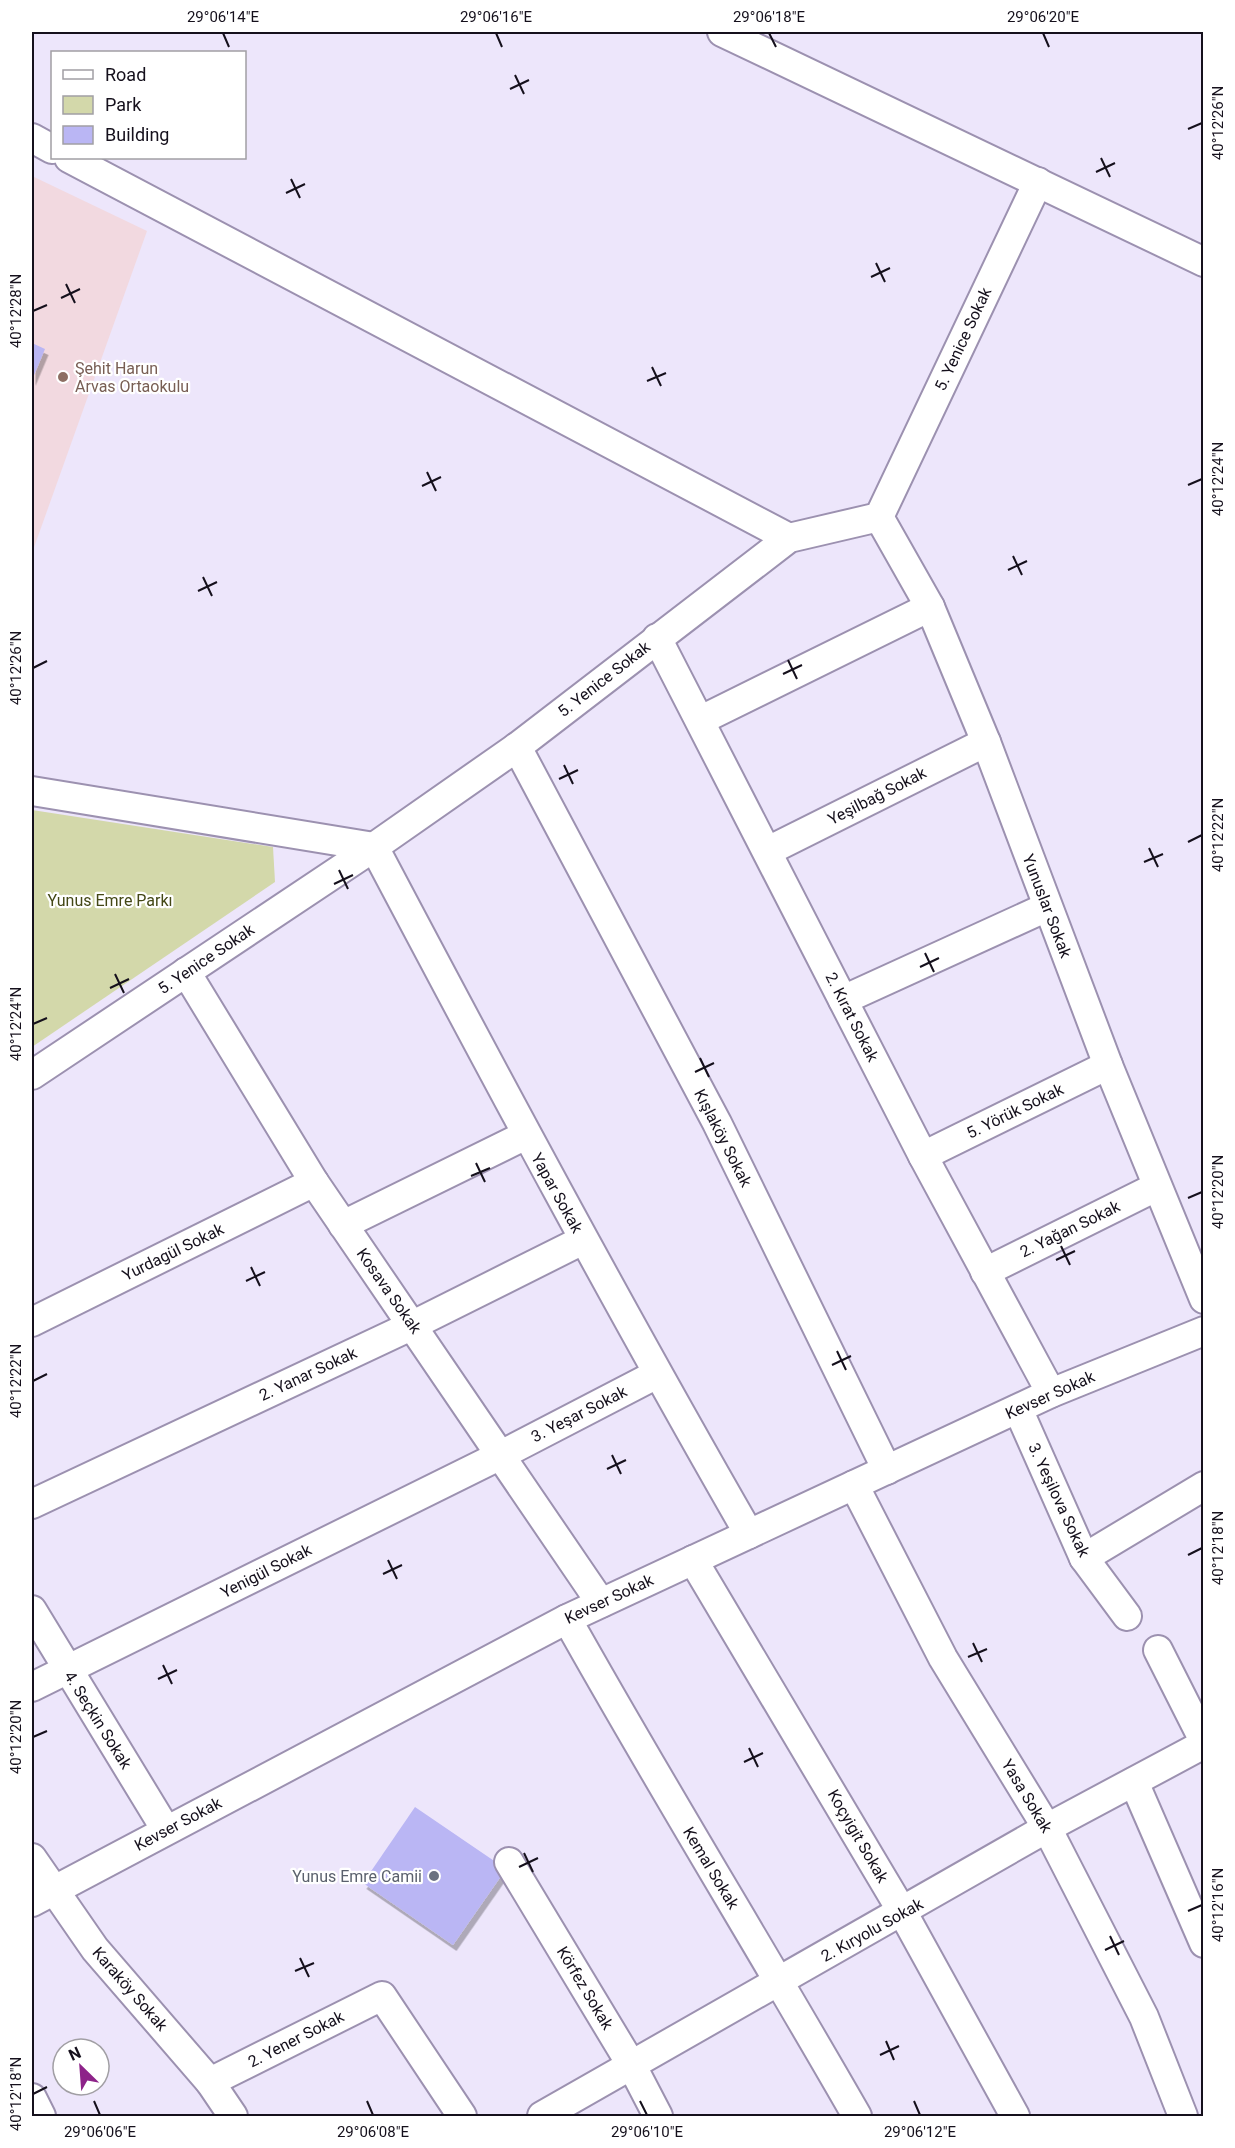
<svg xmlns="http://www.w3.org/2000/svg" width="1235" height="2148" font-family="Roboto,sans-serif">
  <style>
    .education { fill: #f2d9e0 }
    .green { fill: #d3d8aa }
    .building { fill: #bab6f4; filter: url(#shadow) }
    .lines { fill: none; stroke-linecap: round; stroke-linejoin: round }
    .street-casing { stroke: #9c91b0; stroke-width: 32 }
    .street { stroke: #fff; stroke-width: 28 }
    .ticks { fill: none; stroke: #15101c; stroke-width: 2 }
    .education-dot { fill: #8d6e63; stroke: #fff; stroke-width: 2 }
    .worship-dot { fill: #6b7280; stroke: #fff; stroke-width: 2 }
    .labels { text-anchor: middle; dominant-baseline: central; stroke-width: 4.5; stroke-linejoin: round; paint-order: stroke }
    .street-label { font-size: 16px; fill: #15101c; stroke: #fff }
    .education-label { font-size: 16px; fill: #785e54; stroke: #fff; text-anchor: start }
    .park-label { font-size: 16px; fill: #444816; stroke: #fff }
    .worship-label { font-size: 16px; fill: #5b616d; stroke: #fff; text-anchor: end }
    .neatline { fill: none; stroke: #15101c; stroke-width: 2 }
    .ticks-label { font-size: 15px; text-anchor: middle; fill: #15101c }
  </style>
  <defs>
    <filter id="shadow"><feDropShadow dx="3.5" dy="6" stdDeviation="0" flood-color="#0004"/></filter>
  </defs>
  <rect width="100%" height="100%" fill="#ede6fb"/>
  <polygon class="education" points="32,176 147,231 32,553"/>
  <polygon class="green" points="32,810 273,847 275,882 32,1047"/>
  <g class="building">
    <polygon points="32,343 45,349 32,380"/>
    <polygon points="415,1807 506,1869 453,1945 363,1883"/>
  </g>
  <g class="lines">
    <g class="street-casing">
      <g id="street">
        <polyline points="722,32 1204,262"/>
        <polyline points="32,138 52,149"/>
        <polyline points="69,158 789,538"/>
        <polyline points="879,517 930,607 986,742 1108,1065 1204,1299"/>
        <polyline points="657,638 923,1156 1051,1393"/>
        <polyline points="701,720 930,607"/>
        <polyline points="517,747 717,1123 887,1470"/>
        <path d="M 32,791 L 374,847 C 496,1078 619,1308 749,1534"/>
        <polyline points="768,851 986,742"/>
        <polyline points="186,972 314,1182 601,1603"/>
        <polyline points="843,1000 1047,907"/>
        <polyline points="32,1075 374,847 517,747 789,538 879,517 1038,182"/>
        <polyline points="923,1156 1108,1065"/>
        <polyline points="343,1225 526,1135"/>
        <polyline points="985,1272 1156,1187"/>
        <polyline points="32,1322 314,1182"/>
        <polyline points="1018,1409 1084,1558 1127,1616"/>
        <polyline points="854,1485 943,1658 1047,1828 1144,2017 1183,2116"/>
        <polyline points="32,1504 413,1325 583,1240"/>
        <polyline points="1084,1558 1204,1486"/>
        <polyline points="693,1560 903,1913 1015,2116"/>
        <polyline points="32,1610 166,1830"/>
        <path d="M 567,1619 C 661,1787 762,1950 857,2116"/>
        <polyline points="1158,1650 1204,1741"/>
        <polyline points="32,1687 501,1455 657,1374"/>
        <polyline points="1134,1782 1204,1943"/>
        <polyline points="32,1858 95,1949 210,2082 233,2116"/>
        <polyline points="509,1862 632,2066 658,2116"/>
        <polyline points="32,1902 567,1619 1051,1393 1204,1331"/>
        <polyline points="210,2082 382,1996 462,2116"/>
        <polyline points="32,2098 41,2116"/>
        <polyline points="542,2116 1047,1828 1204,1744"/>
      </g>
    </g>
    <use href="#street" class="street"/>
  </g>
  <path class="ticks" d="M 223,33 L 229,47M 496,33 L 502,47M 769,33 L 776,47M 1043,33 L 1049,47M 515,75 L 524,94M 510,89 L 529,80M 1188,129 L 1202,123M 1101,158 L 1110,177M 1096,172 L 1115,163M 291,179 L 300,198M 286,193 L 305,184M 876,263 L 885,282M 871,277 L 890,268M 66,284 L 75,303M 61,298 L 80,289M 33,311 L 47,305M 652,367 L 661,386M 647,381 L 666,373M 427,472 L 436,491M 1188,485 L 1202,479M 422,486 L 441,477M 1013,556 L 1022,575M 1008,570 L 1027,561M 203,577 L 212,596M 198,591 L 217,582M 788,660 L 797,679M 33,668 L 47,661M 783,674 L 802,665M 564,765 L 573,784M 559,779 L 578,770M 1188,842 L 1202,835M 1149,848 L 1158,867M 1144,862 L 1163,854M 339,870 L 348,889M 334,884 L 353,875M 925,953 L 934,972M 920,967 L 939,958M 115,974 L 124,993M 110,988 L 129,979M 33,1024 L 47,1018M 700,1058 L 709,1077M 695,1072 L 714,1063M 476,1163 L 485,1182M 471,1176 L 490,1168M 1188,1198 L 1202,1192M 1061,1246 L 1070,1265M 1056,1260 L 1075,1251M 251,1267 L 260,1286M 246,1281 L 265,1272M 837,1351 L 846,1370M 832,1365 L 851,1356M 33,1381 L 47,1374M 612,1455 L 621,1474M 607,1469 L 626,1460M 1188,1555 L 1202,1548M 388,1560 L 397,1579M 383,1574 L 402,1565M 973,1643 L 982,1662M 968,1657 L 987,1649M 163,1665 L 172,1684M 158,1679 L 177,1670M 33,1737 L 47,1731M 749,1748 L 758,1767M 744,1762 L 763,1753M 524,1853 L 533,1872M 519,1867 L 538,1858M 1188,1911 L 1202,1905M 1110,1936 L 1119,1955M 1105,1950 L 1124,1941M 300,1958 L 309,1977M 295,1971 L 314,1963M 886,2041 L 894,2060M 880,2055 L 899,2046M 33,2094 L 47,2087M 94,2101 L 100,2115M 367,2101 L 373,2115M 640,2101 L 647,2115M 914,2101 L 920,2115"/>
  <circle class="education-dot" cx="63" cy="377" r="6"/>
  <circle class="worship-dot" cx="434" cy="1876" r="6"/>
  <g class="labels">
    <g class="street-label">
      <text transform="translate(963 339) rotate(-65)">5. Yenice Sokak</text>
      <text transform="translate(604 679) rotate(-38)">5. Yenice Sokak</text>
      <text transform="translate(877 796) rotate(-27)">Yeşilbağ Sokak</text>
      <text transform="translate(1047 906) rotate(69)">Yunuslar Sokak</text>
      <text transform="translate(206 959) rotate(-34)">5. Yenice Sokak</text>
      <text transform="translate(852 1017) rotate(63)">2. Kırat Sokak</text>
      <text transform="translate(1015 1111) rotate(-26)">5. Yörük Sokak</text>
      <text transform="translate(723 1138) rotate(63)">Kışlaköy Sokak</text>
      <text transform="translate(557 1193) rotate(61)">Yapar Sokak</text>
      <text transform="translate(1070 1229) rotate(-26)">2. Yağan Sokak</text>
      <text transform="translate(173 1252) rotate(-26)">Yurdagül Sokak</text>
      <text transform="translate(389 1291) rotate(55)">Kosava Sokak</text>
      <text transform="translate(308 1374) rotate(-25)">2. Yanar Sokak</text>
      <text transform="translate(1050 1395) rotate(-24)">Kevser Sokak</text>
      <text transform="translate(579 1414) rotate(-27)">3. Yeşar Sokak</text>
      <text transform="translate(1059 1500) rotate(65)">3. Yeşilova Sokak</text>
      <text transform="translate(266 1571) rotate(-27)">Yenigül Sokak</text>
      <text transform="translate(609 1599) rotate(-25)">Kevser Sokak</text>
      <text transform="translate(98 1720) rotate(58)">4. Seçkin Sokak</text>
      <text transform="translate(1027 1796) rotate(59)">Yasa Sokak</text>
      <text transform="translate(178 1824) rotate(-28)">Kevser Sokak</text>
      <text transform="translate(858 1836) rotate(60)">Koçyigit Sokak</text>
      <text transform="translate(711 1868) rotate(59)">Kemal Sokak</text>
      <text transform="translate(872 1930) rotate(-29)">2. Kıryolu Sokak</text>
      <text transform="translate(585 1988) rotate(59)">Körfez Sokak</text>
      <text transform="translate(130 1989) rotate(49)">Karaköy Sokak</text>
      <text transform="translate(296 2039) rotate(-27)">2. Yener Sokak</text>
    </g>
    <g class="education-label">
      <text x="75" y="368">Şehit Harun<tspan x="75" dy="18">Arvas Ortaokulu</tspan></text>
    </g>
    <g class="park-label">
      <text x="110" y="900">Yunus Emre Parkı</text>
    </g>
    <g class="worship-label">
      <text x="422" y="1876">Yunus Emre Camii</text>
    </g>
  </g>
  <rect width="1235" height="2148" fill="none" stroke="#ffffff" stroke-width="66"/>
  <rect x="51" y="51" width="195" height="108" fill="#ffffff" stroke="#a19fa4" stroke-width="1.5"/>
  <rect x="63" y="70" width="30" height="9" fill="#ffffff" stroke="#a19fa4" stroke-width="1.5"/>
  <text x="105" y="81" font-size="18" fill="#15101c">Road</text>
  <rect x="63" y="96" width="30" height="18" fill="#d3d8aa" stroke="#a19fa4" stroke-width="1.5"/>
  <text x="105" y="111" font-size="18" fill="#15101c">Park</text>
  <rect x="63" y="126" width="30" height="18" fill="#bab6f4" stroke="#a19fa4" stroke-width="1.5"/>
  <text x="105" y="141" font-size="18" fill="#15101c">Building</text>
  <g transform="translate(81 2067) rotate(335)"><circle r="28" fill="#ffffff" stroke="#a19fa4" stroke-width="1.5"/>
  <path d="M0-4.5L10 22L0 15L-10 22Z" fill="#8d2389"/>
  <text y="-9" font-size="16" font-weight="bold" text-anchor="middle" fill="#15101c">N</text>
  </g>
  <rect x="33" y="33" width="1169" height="2082" class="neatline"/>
  <g class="ticks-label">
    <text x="223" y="22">29°06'14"E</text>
    <text x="496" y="22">29°06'16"E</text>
    <text x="769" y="22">29°06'18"E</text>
    <text x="1043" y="22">29°06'20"E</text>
    <text transform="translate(1218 123) rotate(-90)" y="5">40°12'26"N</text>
    <text transform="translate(16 311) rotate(-90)" y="5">40°12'28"N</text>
    <text transform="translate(1218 479) rotate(-90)" y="5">40°12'24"N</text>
    <text transform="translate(16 668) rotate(-90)" y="5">40°12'26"N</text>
    <text transform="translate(1218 835) rotate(-90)" y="5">40°12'22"N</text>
    <text transform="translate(16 1024) rotate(-90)" y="5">40°12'24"N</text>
    <text transform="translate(1218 1192) rotate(-90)" y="5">40°12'20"N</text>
    <text transform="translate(16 1381) rotate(-90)" y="5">40°12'22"N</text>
    <text transform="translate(1218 1548) rotate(-90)" y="5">40°12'18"N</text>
    <text transform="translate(16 1737) rotate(-90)" y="5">40°12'20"N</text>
    <text transform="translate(1218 1905) rotate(-90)" y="5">40°12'16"N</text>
    <text transform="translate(16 2094) rotate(-90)" y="5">40°12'18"N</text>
    <text x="100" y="2137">29°06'06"E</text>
    <text x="373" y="2137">29°06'08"E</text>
    <text x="647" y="2137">29°06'10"E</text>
    <text x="920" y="2137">29°06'12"E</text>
  </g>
</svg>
